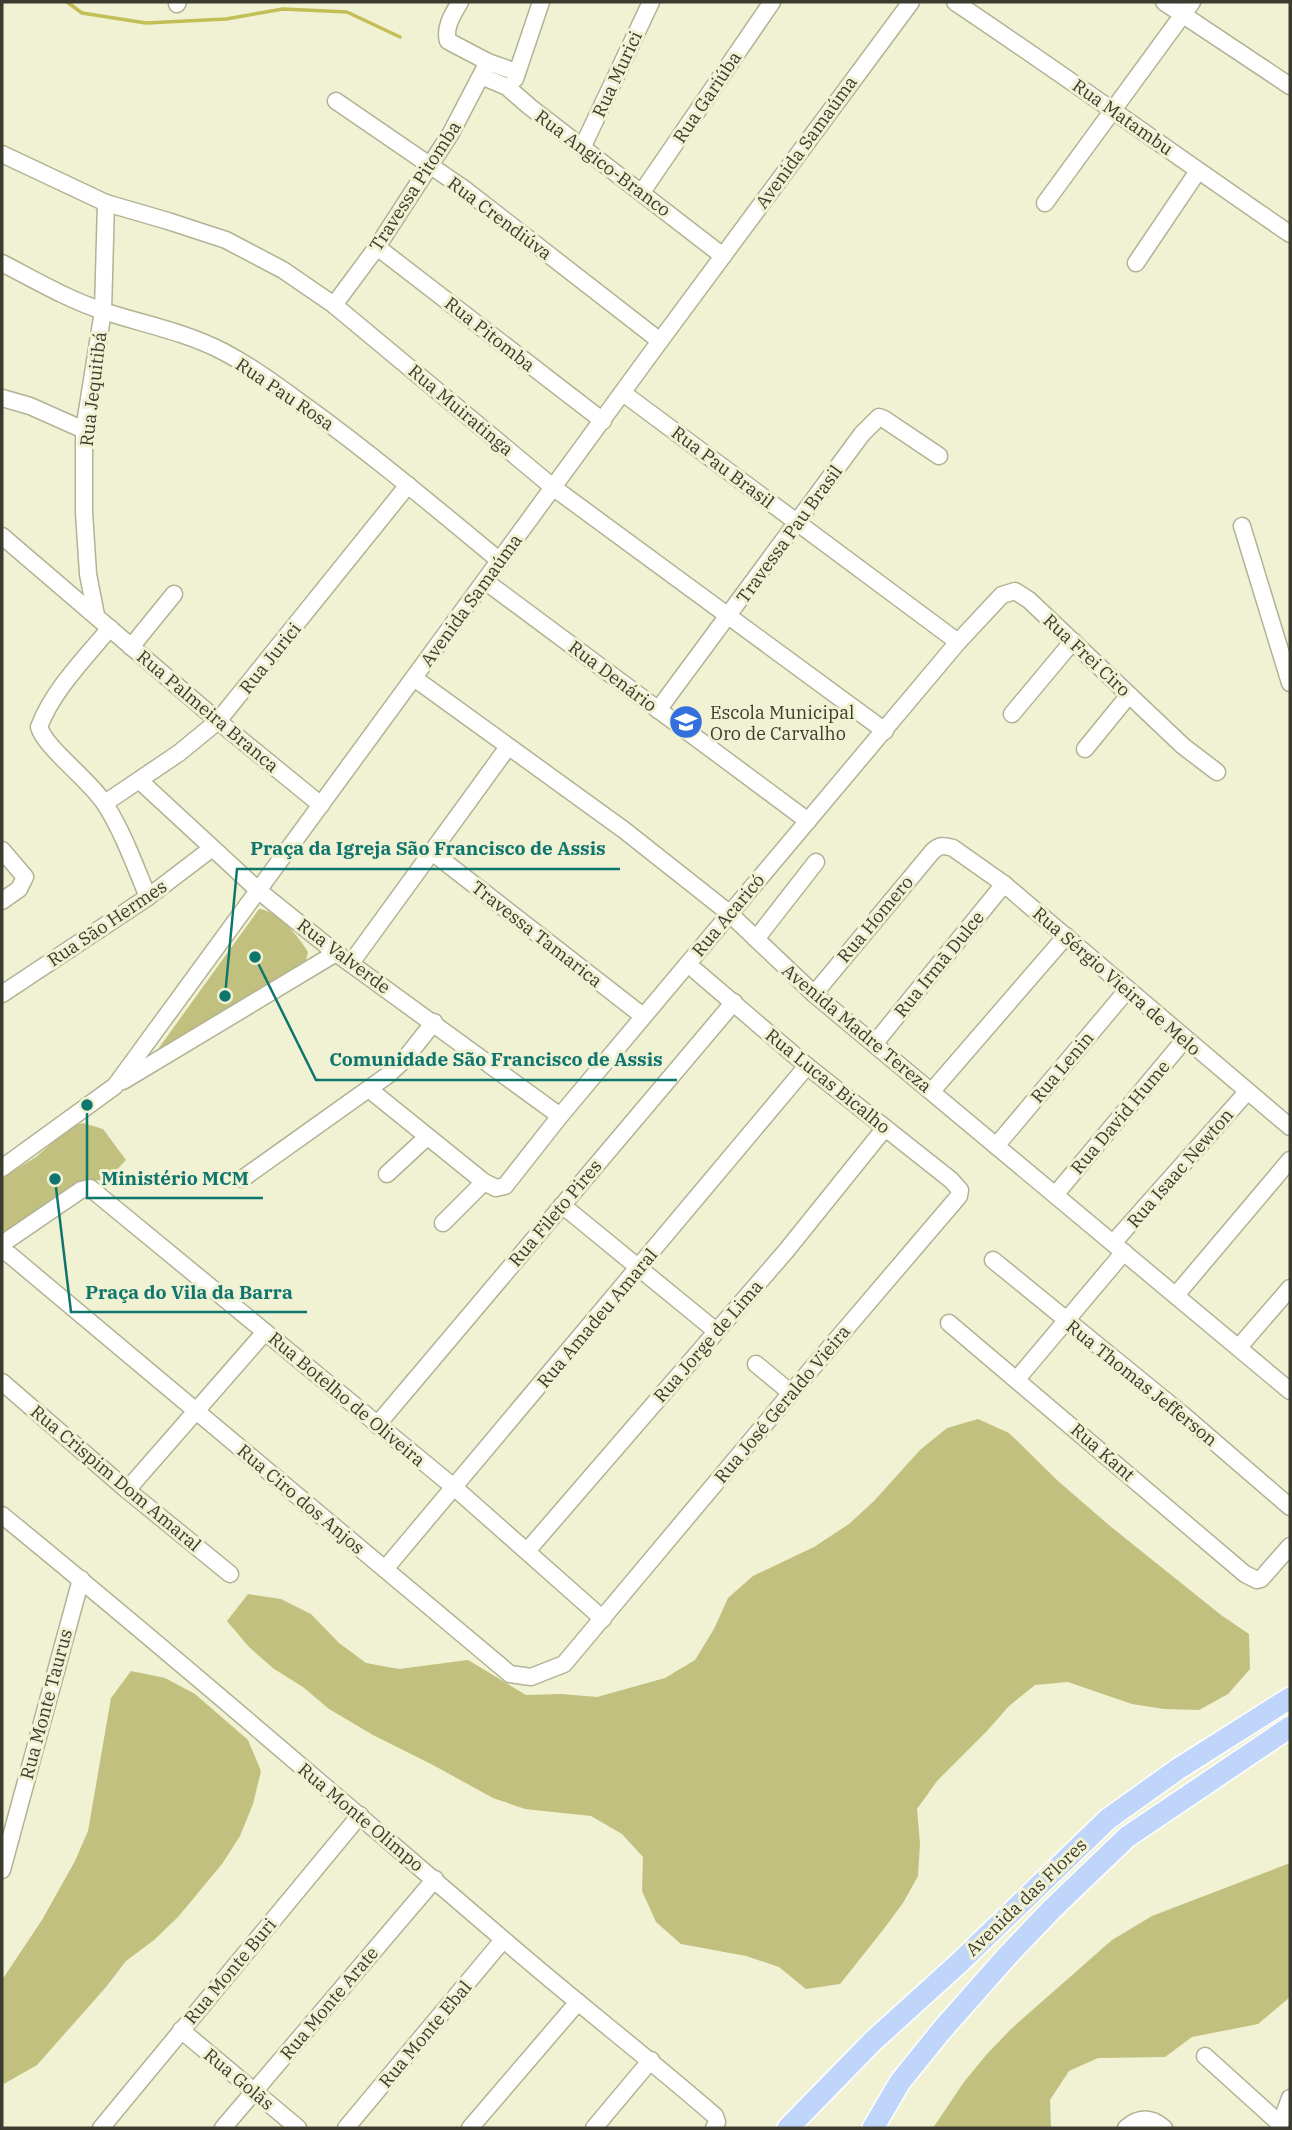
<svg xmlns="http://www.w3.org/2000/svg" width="1292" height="2130" font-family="'IBM Plex Serif',serif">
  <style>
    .green { fill: #c1c07e }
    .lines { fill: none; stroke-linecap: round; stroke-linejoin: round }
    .stream { stroke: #c1bf56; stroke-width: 3.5 }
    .minor-casing { stroke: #b2b295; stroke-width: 19 }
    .major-casing { stroke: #fff; stroke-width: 24 }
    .minor { stroke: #fff; stroke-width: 16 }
    .major { stroke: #c0d5fa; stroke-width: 21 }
    .labels { text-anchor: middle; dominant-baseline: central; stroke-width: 6; stroke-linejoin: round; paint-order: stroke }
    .street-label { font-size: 18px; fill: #3b3b2f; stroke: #f1f1d3 }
    .poi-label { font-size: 18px; fill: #3b3b2f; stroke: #f1f1d3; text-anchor: start }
    .leader { fill: none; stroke: #0f766e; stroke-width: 2.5 }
    .callout-dot { fill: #0f766e; stroke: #f1f1d3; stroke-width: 2.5 }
    .callout-label { font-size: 19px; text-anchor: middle; font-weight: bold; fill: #0f766e; stroke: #f1f1d3; stroke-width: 6; stroke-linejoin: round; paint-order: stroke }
  </style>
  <rect width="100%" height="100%" fill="#f1f1d3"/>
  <g class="green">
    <path d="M 259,909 C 277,910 299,937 308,952 L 306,960 C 276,981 187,1051 156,1052 Z"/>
    <polygon points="83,1123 103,1129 126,1160 107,1180 85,1181 5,1233 2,1228 2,1178 36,1157 72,1126"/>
    <polygon points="978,1419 1009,1433 1058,1481 1110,1526 1221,1615 1249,1634 1250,1669 1228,1694 1199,1710 1164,1709 1132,1704 1068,1682 1035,1685 1009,1706 986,1732 937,1781 917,1809 920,1843 918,1876 903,1903 883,1930 840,1984 806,1989 779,1967 746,1956 681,1944 656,1922 642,1891 643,1857 622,1834 591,1816 525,1809 493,1798 433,1765 373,1735 329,1709 303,1687 274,1669 249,1647 227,1621 248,1594 281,1599 311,1614 339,1643 366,1663 399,1669 468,1660 526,1695 561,1694 597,1697 665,1678 695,1660 714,1629 728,1598 753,1576 814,1547 849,1524 874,1501 920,1450 947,1428"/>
    <polygon points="131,1671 165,1678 195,1694 248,1740 261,1771 253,1804 240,1836 222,1864 178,1917 154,1940 126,1961 106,1987 37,2065 2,2085 2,1980 42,1920 75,1861 88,1831 111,1698"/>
    <polygon points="1290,1863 1290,1997 1258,2024 1192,2037 1165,2057 1098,2058 1069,2071 1050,2100 1051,2128 933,2128 964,2082 987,2054 1011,2029 1112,1940 1152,1916"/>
  </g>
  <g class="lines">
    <polyline class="stream" points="67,2 82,13 146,23 226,19 283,9 347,12 400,37"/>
    <g class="minor-casing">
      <g id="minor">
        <path d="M 460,2 C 453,14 444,27 448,41 L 488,62 L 516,72"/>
        <path d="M 955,2 C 1068,78 1178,157 1290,234"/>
        <polyline points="1164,2 1290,86"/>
        <polyline points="177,4 178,2"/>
        <polyline points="481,76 507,87 530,107 723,256"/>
        <polyline points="515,79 541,2"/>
        <polyline points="336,101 463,188 660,341"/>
        <polyline points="583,146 651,2"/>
        <polyline points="2,154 106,203 168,221 226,240 283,270 334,305 554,488 885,731"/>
        <polyline points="642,192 772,2"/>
        <polyline points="1045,203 1192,2"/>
        <polyline points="377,247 603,421"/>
        <path d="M 2,263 C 35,280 67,299 103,311 C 143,324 186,332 224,352 C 254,368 281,388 308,408 C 374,456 437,509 500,561"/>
        <polyline points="1136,263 1198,171"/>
        <polyline points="334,305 377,247 451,133 488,62"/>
        <polyline points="623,393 958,642"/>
        <polyline points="2,398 30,406 84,430"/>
        <polyline points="1242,526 1290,683"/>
        <polyline points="2,536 218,721 321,805"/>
        <polyline points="485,581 808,821"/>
        <polyline points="96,615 88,574 84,512 84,430 103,311 106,203"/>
        <path d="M 110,628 C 85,658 53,690 39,727 C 46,749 89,779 105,804 C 123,832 135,866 148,897"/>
        <polyline points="131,647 174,594"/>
        <polyline points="414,678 624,830 729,913 814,994 1290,1391"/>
        <polyline points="658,710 862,434 879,417 884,419 939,456"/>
        <polyline points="1012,714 1073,641"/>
        <polyline points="1085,749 1129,695"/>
        <polyline points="140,781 259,891 336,953 560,1116"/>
        <polyline points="105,803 179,753 218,721 408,485"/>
        <polyline points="2,850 25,877 19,889 2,901"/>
        <polyline points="432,852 643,1016"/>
        <polyline points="756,939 816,862"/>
        <polyline points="351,963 508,747"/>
        <polyline points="2,994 148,897 211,849"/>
        <path d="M 814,994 L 932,852 C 939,845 943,845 953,848 L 1004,884 L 1290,1127"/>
        <polyline points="875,1043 1004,884"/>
        <polyline points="123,1081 336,953"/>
        <polyline points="370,1090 484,1182 496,1188 505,1186 560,1116 958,642 1002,595 1015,591 1029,600 1183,746 1217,772"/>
        <polyline points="932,1091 1066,936"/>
        <polyline points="996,1146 1128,989"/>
        <polyline points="2,1168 115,1086 660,341 911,2"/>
        <polyline points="387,1174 427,1137"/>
        <polyline points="242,1179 388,1075 404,1060 434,1022"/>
        <polyline points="1055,1195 1185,1039"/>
        <polyline points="562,1205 716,1331"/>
        <polyline points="443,1223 484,1182"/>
        <polyline points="1113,1243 1247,1092"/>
        <polyline points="2,1244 81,1190 90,1188 455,1488 603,1619"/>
        <polyline points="2,1251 10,1255 510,1674 531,1677 564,1664 791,1393 959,1196 960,1190 951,1180 807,1066 696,971"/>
        <polyline points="993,1260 1182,1414 1290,1507"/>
        <polyline points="1176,1295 1290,1160"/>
        <polyline points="949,1323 1245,1574 1257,1580 1261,1579 1290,1546"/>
        <polyline points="1239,1347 1290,1288"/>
        <polyline points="756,1364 791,1393"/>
        <polyline points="1017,1379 1124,1252"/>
        <polyline points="2,1382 127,1490 230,1574"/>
        <polyline points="377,1425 734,1002"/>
        <polyline points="127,1490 265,1332"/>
        <path d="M 2,1515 C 172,1654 337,1797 504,1940 C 573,2000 646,2056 715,2116 L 717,2122 L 714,2128"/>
        <polyline points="527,1551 786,1251 885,1128"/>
        <polyline points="385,1569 807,1066"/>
        <polyline points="2,1870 81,1579"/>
        <polyline points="181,2030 298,2128"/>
        <polyline points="1205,2056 1279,2123"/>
        <polyline points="101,2128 360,1815"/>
        <polyline points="223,2128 435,1879"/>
        <polyline points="346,2128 503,1940"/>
        <polyline points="470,2128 578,2002"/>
        <polyline points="594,2128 651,2060"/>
        <path d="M 1126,2128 C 1140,2116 1151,2117 1164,2128"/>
        <polyline points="1279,2128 1290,2098"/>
      </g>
    </g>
    <g class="major-casing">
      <g id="major">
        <polyline points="788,2128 873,2041 959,1963 1108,1819 1178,1769 1290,1698"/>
        <polyline points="873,2128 900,2082 941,2031 1009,1954 1052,1909 1127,1837 1290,1727"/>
      </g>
    </g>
    <use href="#minor" class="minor"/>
    <use href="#major" class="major"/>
  </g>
  <defs>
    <g id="school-disc" transform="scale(1.75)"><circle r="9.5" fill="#346fde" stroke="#f1f1d3"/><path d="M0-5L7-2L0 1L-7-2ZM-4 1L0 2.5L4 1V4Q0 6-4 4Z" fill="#fff"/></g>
  </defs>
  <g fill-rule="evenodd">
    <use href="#school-disc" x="686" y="722"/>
  </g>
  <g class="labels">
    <g class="street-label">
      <text transform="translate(617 74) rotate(-65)">Rua Murici</text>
      <text transform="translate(707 97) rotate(-56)">Rua Gariúba</text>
      <text transform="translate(1123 117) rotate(35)">Rua Matambu</text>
      <text transform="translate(806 142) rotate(-54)">Avenida Samaúma</text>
      <text transform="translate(603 163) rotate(37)">Rua Angico-Branco</text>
      <text transform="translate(415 186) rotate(-57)">Travessa Pitomba</text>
      <text transform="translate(500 218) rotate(37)">Rua Crendiúva</text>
      <text transform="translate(490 334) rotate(38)">Rua Pitomba</text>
      <text transform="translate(93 389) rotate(-83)">Rua Jequitibá</text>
      <text transform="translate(285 394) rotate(34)">Rua Pau Rosa</text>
      <text transform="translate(461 410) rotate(40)">Rua Muiratinga</text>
      <text transform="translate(723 467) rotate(37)">Rua Pau Brasil</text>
      <text transform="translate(789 534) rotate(-54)">Travessa Pau Brasil</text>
      <text transform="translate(471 600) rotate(-54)">Avenida Samaúma</text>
      <text transform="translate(1087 655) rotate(43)">Rua Frei Ciro</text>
      <text transform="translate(270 658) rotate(-51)">Rua Jurici</text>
      <text transform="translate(613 676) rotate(37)">Rua Denário</text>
      <text transform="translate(208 711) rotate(40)">Rua Palmeira Branca</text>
      <text transform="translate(728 915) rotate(-50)">Rua Acaricó</text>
      <text transform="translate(875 919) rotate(-50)">Rua Homero</text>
      <text transform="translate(107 923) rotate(-34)">Rua São Hermes</text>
      <text transform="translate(537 934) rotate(38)">Travessa Tamarica</text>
      <text transform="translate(344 956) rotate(37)">Rua Valverde</text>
      <text transform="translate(939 964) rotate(-51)">Rua Irmã Dulce</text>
      <text transform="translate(1117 981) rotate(41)">Rua Sérgio Vieira de Melo</text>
      <text transform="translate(857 1028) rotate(40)">Avenida Madre Tereza</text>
      <text transform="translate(1062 1067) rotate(-50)">Rua Lenin</text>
      <text transform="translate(828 1081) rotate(39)">Rua Lucas Bicalho</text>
      <text transform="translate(1120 1117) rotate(-50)">Rua David Hume</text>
      <text transform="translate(1180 1168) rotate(-49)">Rua Isaac Newton</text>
      <text transform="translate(555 1213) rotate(-50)">Rua Fileto Pires</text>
      <text transform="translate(597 1318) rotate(-50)">Rua Amadeu Amaral</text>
      <text transform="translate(708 1341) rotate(-49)">Rua Jorge de Lima</text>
      <text transform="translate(1142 1383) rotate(39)">Rua Thomas Jefferson</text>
      <text transform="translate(347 1399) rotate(40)">Rua Botelho de Oliveira</text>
      <text transform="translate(782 1404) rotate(-50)">Rua José Geraldo Vieira</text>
      <text transform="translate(1103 1452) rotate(41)">Rua Kant</text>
      <text transform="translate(116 1478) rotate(40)">Rua Crispim Dom Amaral</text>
      <text transform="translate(301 1499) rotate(40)">Rua Ciro dos Anjos</text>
      <text transform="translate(46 1704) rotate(-75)">Rua Monte Taurus</text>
      <text transform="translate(361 1817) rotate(40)">Rua Monte Olimpo</text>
      <text transform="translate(1026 1897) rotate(-44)">Avenida das Flores</text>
      <text transform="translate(230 1971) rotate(-50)">Rua Monte Buri</text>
      <text transform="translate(329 2003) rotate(-50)">Rua Monte Arate</text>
      <text transform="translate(425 2034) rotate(-50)">Rua Monte Ebal</text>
      <text transform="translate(239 2079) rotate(40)">Rua Golãs</text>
    </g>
    <g class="poi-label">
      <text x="710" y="712">Escola Municipal<tspan x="710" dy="21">Oro de Carvalho</tspan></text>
    </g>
  </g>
  <path class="leader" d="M225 996L237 869H620M255 957L316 1080H677M87 1105L87 1198H263M55 1179L71 1312H307"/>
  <g class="callout-dot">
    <circle cx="225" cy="996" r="7"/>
    <circle cx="255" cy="957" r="7"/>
    <circle cx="87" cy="1105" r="7"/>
    <circle cx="55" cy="1179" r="7"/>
  </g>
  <g class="callout-label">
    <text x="428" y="855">Praça da Igreja São Francisco de Assis</text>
    <text x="496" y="1066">Comunidade São Francisco de Assis</text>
    <text x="175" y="1185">Ministério MCM</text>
    <text x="189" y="1299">Praça do Vila da Barra</text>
  </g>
  <rect width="1292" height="2130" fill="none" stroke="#3b3b2f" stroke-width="7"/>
</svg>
